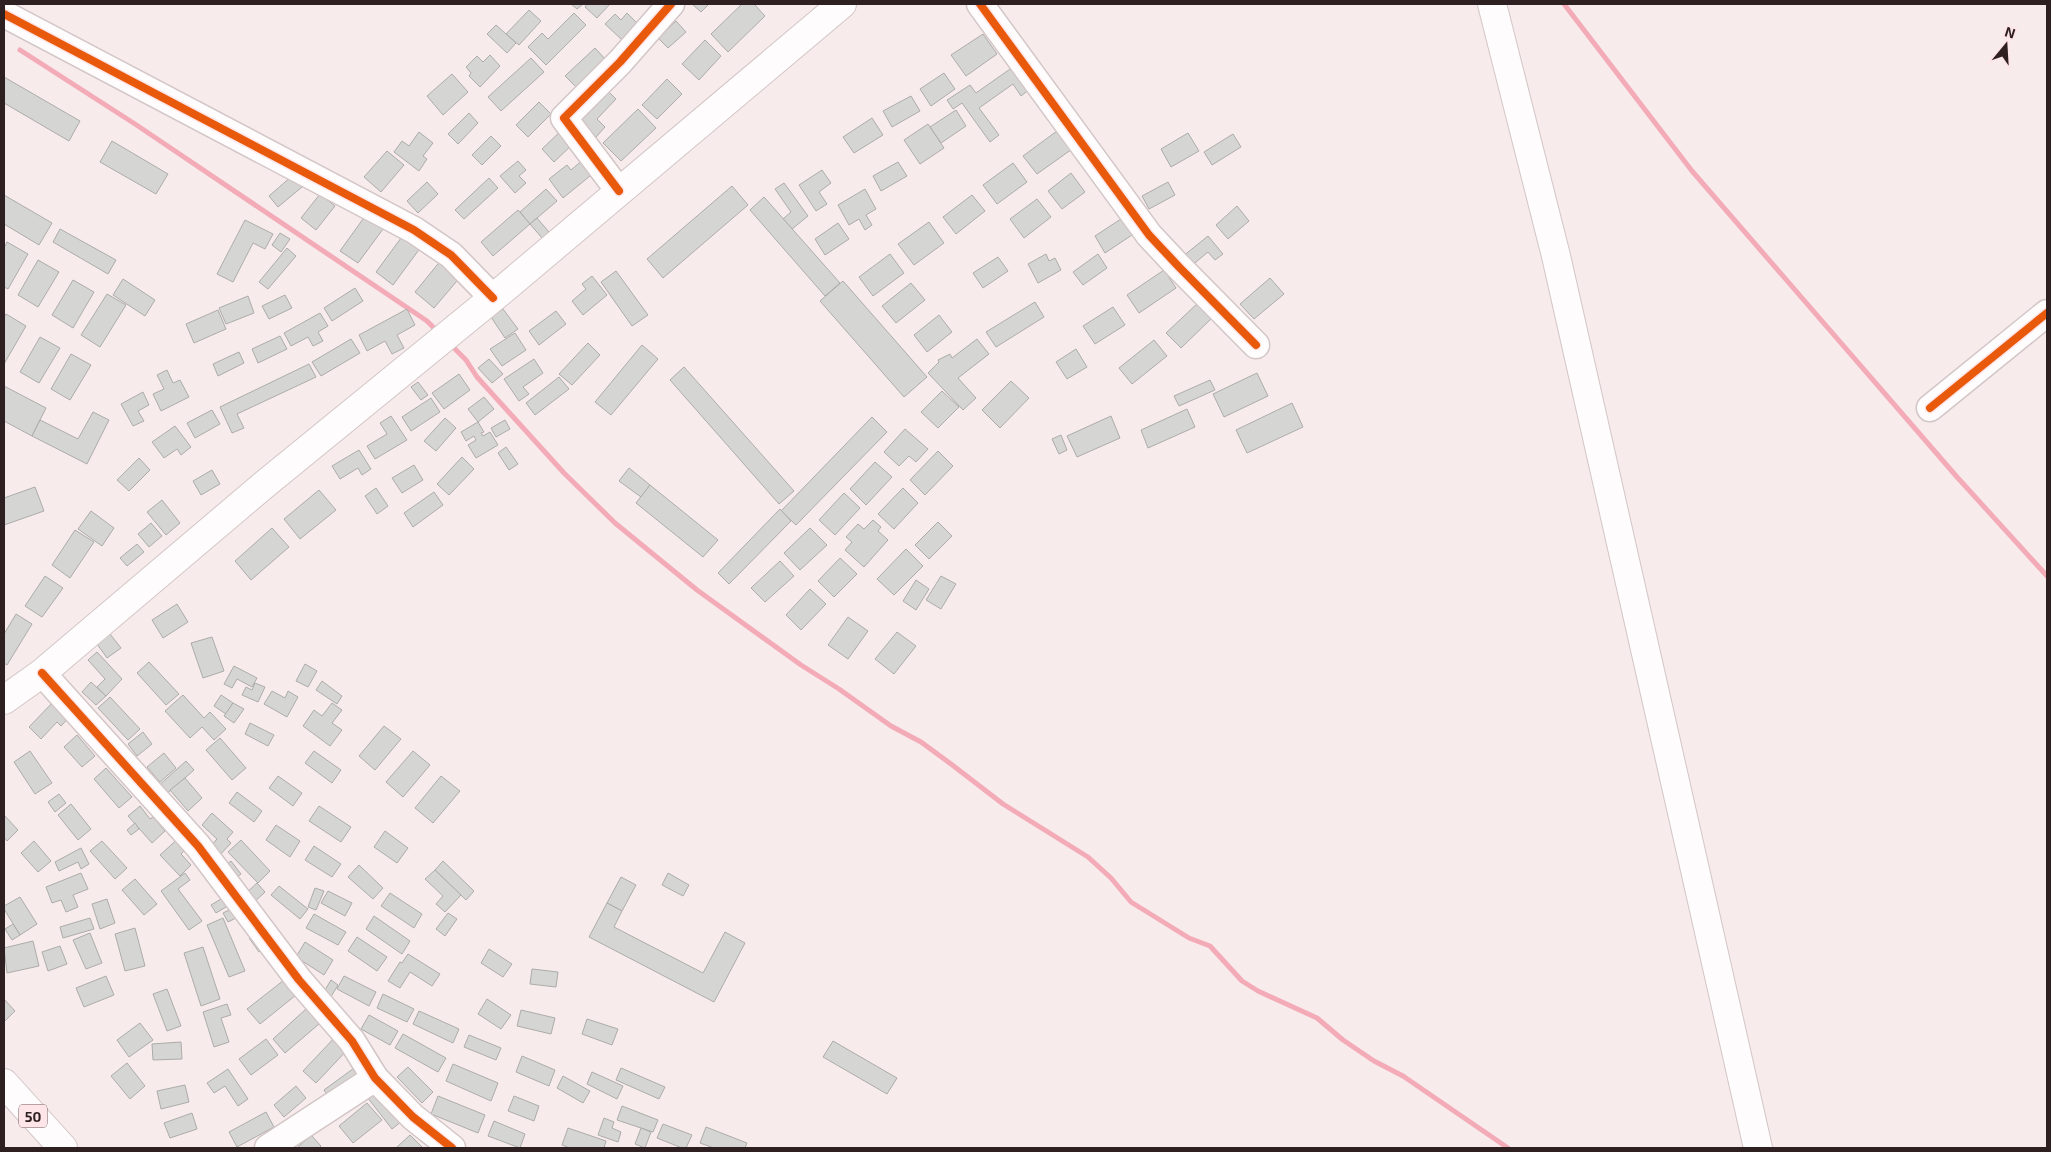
<svg xmlns="http://www.w3.org/2000/svg" width="2051" height="1152" font-family="'Exo 2',sans-serif">
  <style>
    .lines { fill: none; stroke-linecap: round; stroke-linejoin: round }
    .stream { stroke: #f3abb8; stroke-width: 5 }
    .building { fill: #d5d6d3; stroke: #acaca9 }
    .minor-casing { stroke: #d3c6c7; stroke-width: 29 }
    .major-casing { stroke: #d3c6c7; stroke-width: 30 }
    .minor { stroke: #fefcfc; stroke-width: 26 }
    .major { stroke: #fefcfc; stroke-width: 28 }
    .cycleway-casing { stroke: #fee5e8; stroke-width: 11 }
    .cycleway { stroke: #e8590c; stroke-width: 8 }
    .labels { text-anchor: middle; dominant-baseline: central; stroke-width: 4; stroke-linejoin: round; paint-order: stroke }
    .shield { fill: #fee5e8; stroke: #6c5a5d; stroke-width: 1 }
    .shield-label { font-size: 14px; font-weight: bold; fill: #2e1f21 }
  </style>
  <rect width="100%" height="100%" fill="#f8ebec"/>
  <g class="lines">
    <g class="stream">
      <polyline points="1564,4 1692,171 1957,477 2047,576"/>
      <polyline points="20,50 135,124 427,321 438,332"/>
      <polyline points="449,343 466,360 477,377 564,473 615,523 697,590 801,665 839,689 891,726 921,742 951,764 1003,804 1088,857 1111,878 1131,902 1189,938 1210,946 1242,981 1258,991 1317,1018 1343,1040 1374,1061 1403,1076 1508,1148"/>
    </g>
  </g>
  <g class="building">
    <polygon points="571,4 583,4 577,9"/>
    <polygon points="587,4 610,4 597,18 585,7"/>
    <polygon points="692,4 709,4 701,12"/>
    <polygon points="742,4 754,4 765,16 728,52 711,34"/>
    <polygon points="529,10 541,21 519,45 506,34"/>
    <polygon points="574,13 586,25 546,65 528,47 542,33 548,39"/>
    <polygon points="627,13 638,24 622,40 605,24 615,14 621,20"/>
    <polygon points="676,21 686,32 668,48 658,38"/>
    <polygon points="496,25 516,43 507,53 487,34"/>
    <polygon points="983,34 997,54 966,76 951,55"/>
    <polygon points="705,40 721,56 699,80 682,64"/>
    <polygon points="595,48 606,60 583,94 565,76"/>
    <polygon points="490,55 500,66 480,87 469,76 471,73 466,67 477,56 483,62"/>
    <polygon points="531,58 544,72 501,111 488,97"/>
    <polygon points="1020,62 1030,89 1021,96 1013,84 979,108 999,135 990,142 962,103 953,109 947,100 970,85 976,93"/>
    <polygon points="944,73 955,89 931,106 920,89"/>
    <polygon points="452,74 468,92 443,115 427,96"/>
    <polygon points="4,77 80,121 69,141 4,103"/>
    <polygon points="667,79 682,94 657,119 642,105"/>
    <polygon points="606,89 616,99 597,119 605,127 596,137 576,118"/>
    <polygon points="911,96 920,111 892,127 883,111"/>
    <polygon points="539,102 551,114 528,137 516,125"/>
    <polygon points="638,109 656,128 621,161 603,143"/>
    <polygon points="956,110 966,126 941,143 930,127"/>
    <polygon points="469,113 478,123 458,144 448,134"/>
    <polygon points="872,118 883,135 854,153 843,137"/>
    <polygon points="928,124 944,148 920,164 904,140"/>
    <polygon points="564,128 576,141 554,162 542,149"/>
    <polygon points="1061,128 1075,147 1037,174 1023,156"/>
    <polygon points="419,132 433,143 423,156 427,159 419,171 394,152 402,141 409,146"/>
    <polygon points="1188,133 1199,151 1171,167 1161,149"/>
    <polygon points="1233,134 1241,147 1212,165 1204,152"/>
    <polygon points="491,136 501,146 482,165 472,155"/>
    <polygon points="112,141 168,174 156,194 100,162"/>
    <polygon points="387,151 404,165 381,192 364,177"/>
    <polygon points="585,158 596,171 563,198 549,179 567,165 571,170"/>
    <polygon points="518,161 526,170 519,176 526,183 515,193 500,176"/>
    <polygon points="898,162 907,176 881,191 873,176"/>
    <polygon points="1013,163 1027,182 997,204 983,185"/>
    <polygon points="822,170 831,183 819,192 827,204 816,211 799,185"/>
    <polygon points="1071,173 1085,192 1062,209 1048,191"/>
    <polygon points="292,176 302,187 278,207 269,196"/>
    <polygon points="489,178 498,188 464,219 455,210"/>
    <polygon points="427,182 438,194 418,213 407,201"/>
    <polygon points="1168,182 1175,195 1149,209 1142,196"/>
    <polygon points="784,183 808,216 792,229 783,219 791,212 775,189"/>
    <polygon points="732,186 748,205 663,278 647,259"/>
    <polygon points="546,189 557,201 530,224 520,212"/>
    <polygon points="865,189 876,209 866,215 872,225 865,230 859,219 849,225 838,205"/>
    <polygon points="320,194 335,206 316,230 301,218"/>
    <polygon points="4,195 52,223 39,245 4,224"/>
    <polygon points="972,195 985,211 956,234 943,217"/>
    <polygon points="764,197 840,283 825,296 750,210"/>
    <polygon points="1037,199 1051,217 1024,238 1010,219"/>
    <polygon points="1237,206 1249,221 1228,239 1216,225"/>
    <polygon points="518,210 530,224 493,256 481,242"/>
    <polygon points="368,212 386,225 358,263 340,251"/>
    <polygon points="1127,215 1138,231 1105,253 1095,236"/>
    <polygon points="537,218 549,232 542,238 530,224"/>
    <polygon points="245,220 273,234 265,249 253,243 233,282 217,274"/>
    <polygon points="929,222 944,243 914,265 898,244"/>
    <polygon points="838,223 849,239 825,255 815,239"/>
    <polygon points="60,229 116,260 108,274 53,242"/>
    <polygon points="280,233 290,239 281,252 272,245"/>
    <polygon points="404,234 421,247 393,285 376,272"/>
    <polygon points="1208,236 1223,254 1215,260 1208,252 1190,267 1182,257"/>
    <polygon points="7,242 28,254 8,289 4,287 4,248"/>
    <polygon points="287,248 296,256 268,289 259,282"/>
    <polygon points="890,254 904,273 873,296 859,277"/>
    <polygon points="1046,254 1049,261 1055,258 1061,270 1038,283 1028,264"/>
    <polygon points="1098,254 1107,268 1083,285 1073,272"/>
    <polygon points="998,257 1008,271 983,288 973,273"/>
    <polygon points="442,259 462,275 434,308 415,292"/>
    <polygon points="38,260 59,272 38,307 18,295"/>
    <polygon points="1164,270 1176,288 1139,313 1127,295"/>
    <polygon points="616,271 648,315 632,326 601,282"/>
    <polygon points="592,276 607,295 583,315 572,301 586,289 582,284"/>
    <polygon points="1270,278 1284,294 1254,319 1240,304"/>
    <polygon points="123,279 155,300 145,316 113,295"/>
    <polygon points="73,280 94,292 73,328 52,315"/>
    <polygon points="843,281 927,377 904,397 820,301"/>
    <polygon points="911,283 925,300 896,323 882,306"/>
    <polygon points="355,288 363,301 332,321 324,308"/>
    <polygon points="107,294 126,305 100,347 81,335"/>
    <polygon points="285,295 292,308 269,319 262,306"/>
    <polygon points="248,296 254,313 226,324 219,308"/>
    <polygon points="1035,302 1044,317 996,347 986,332"/>
    <polygon points="1199,302 1213,317 1181,348 1166,333"/>
    <polygon points="1113,307 1125,325 1095,344 1083,326"/>
    <polygon points="407,309 415,325 397,335 404,348 392,354 385,341 367,351 359,335"/>
    <polygon points="503,309 518,329 505,338 491,317"/>
    <polygon points="218,310 226,329 194,343 186,324"/>
    <polygon points="556,311 566,324 539,345 529,331"/>
    <polygon points="320,313 328,326 318,332 323,341 313,346 308,337 291,346 284,333"/>
    <polygon points="6,314 26,326 4,364 4,317"/>
    <polygon points="939,315 952,332 927,352 914,335"/>
    <polygon points="515,333 526,350 502,366 490,349"/>
    <polygon points="280,336 287,349 258,363 252,349"/>
    <polygon points="40,337 60,348 39,383 20,372"/>
    <polygon points="351,339 360,353 321,376 312,362"/>
    <polygon points="977,339 989,354 958,378 976,398 963,410 928,373 939,362 938,360 950,354 952,358"/>
    <polygon points="1154,340 1167,356 1132,384 1119,368"/>
    <polygon points="588,343 600,355 572,385 559,374"/>
    <polygon points="642,345 658,359 611,415 595,402"/>
    <polygon points="1076,349 1087,367 1067,379 1056,362"/>
    <polygon points="239,352 244,363 218,376 213,364"/>
    <polygon points="71,354 91,365 70,400 51,389"/>
    <polygon points="489,359 503,374 492,383 478,368"/>
    <polygon points="534,359 543,373 523,387 529,394 519,401 504,379"/>
    <polygon points="309,364 316,377 237,414 244,428 232,433 220,407"/>
    <polygon points="684,367 794,491 779,504 670,380"/>
    <polygon points="167,370 173,383 180,380 189,397 161,411 153,394 164,389 157,375"/>
    <polygon points="1257,373 1268,396 1224,417 1213,394"/>
    <polygon points="459,374 470,390 444,409 432,393"/>
    <polygon points="559,377 569,389 535,415 526,403"/>
    <polygon points="1210,380 1215,390 1179,406 1174,396"/>
    <polygon points="1011,381 1029,398 1000,428 982,410"/>
    <polygon points="418,382 428,395 421,400 411,387"/>
    <polygon points="4,386 46,408 32,436 4,421"/>
    <polygon points="942,391 959,407 938,428 921,412"/>
    <polygon points="143,392 149,405 138,411 144,421 133,426 121,404"/>
    <polygon points="484,397 494,409 478,422 468,409"/>
    <polygon points="431,398 440,412 411,431 402,417"/>
    <polygon points="1292,403 1303,427 1247,453 1236,430"/>
    <polygon points="1187,409 1195,427 1148,448 1141,430"/>
    <polygon points="212,410 220,424 195,438 187,423"/>
    <polygon points="93,412 109,420 87,464 32,436 40,420 78,439"/>
    <polygon points="391,416 407,440 375,459 367,446 387,434 380,423"/>
    <polygon points="1111,416 1120,438 1077,457 1067,436"/>
    <polygon points="872,417 887,432 796,525 781,511"/>
    <polygon points="445,418 456,428 436,451 424,441"/>
    <polygon points="505,420 510,429 496,437 491,428"/>
    <polygon points="478,422 484,432 481,433 483,436 490,432 498,445 476,458 468,445 476,440 474,436 466,441 461,432"/>
    <polygon points="175,426 191,447 181,455 177,449 164,458 152,442"/>
    <polygon points="905,429 928,449 916,462 909,456 899,466 884,452"/>
    <polygon points="1061,435 1067,450 1059,454 1052,439"/>
    <polygon points="506,447 518,464 509,470 498,453"/>
    <polygon points="359,450 371,469 362,475 358,468 340,479 332,466"/>
    <polygon points="938,451 953,466 925,495 910,480"/>
    <polygon points="462,457 474,469 449,495 437,484"/>
    <polygon points="139,458 150,470 129,491 117,480"/>
    <polygon points="875,462 892,477 866,505 850,489"/>
    <polygon points="414,465 423,480 402,493 392,478"/>
    <polygon points="629,468 650,485 641,497 619,481"/>
    <polygon points="212,470 220,484 201,495 193,481"/>
    <polygon points="650,485 718,540 703,557 636,503"/>
    <polygon points="35,487 44,511 4,525 4,498"/>
    <polygon points="376,488 388,506 377,514 365,496"/>
    <polygon points="903,488 918,503 894,529 878,514"/>
    <polygon points="319,490 336,510 300,539 284,519"/>
    <polygon points="434,492 443,505 413,527 404,513"/>
    <polygon points="844,493 860,508 835,535 819,520"/>
    <polygon points="162,500 180,523 166,535 147,512"/>
    <polygon points="780,509 791,521 729,584 718,573"/>
    <polygon points="91,511 114,528 102,546 78,529"/>
    <polygon points="873,520 881,527 878,531 888,540 864,567 845,550 852,542 846,537 858,524 864,529"/>
    <polygon points="938,522 952,536 929,559 915,545"/>
    <polygon points="151,523 162,536 149,547 138,534"/>
    <polygon points="272,528 289,547 251,580 235,561"/>
    <polygon points="810,528 827,545 800,570 784,553"/>
    <polygon points="75,530 94,542 70,578 52,565"/>
    <polygon points="137,544 144,552 127,566 120,558"/>
    <polygon points="906,549 923,566 894,595 877,579"/>
    <polygon points="840,558 857,574 834,597 818,581"/>
    <polygon points="780,561 794,576 765,602 751,588"/>
    <polygon points="45,576 63,588 42,617 25,606"/>
    <polygon points="941,576 956,584 941,609 926,600"/>
    <polygon points="916,580 929,589 916,610 903,601"/>
    <polygon points="810,589 826,604 801,630 786,615"/>
    <polygon points="177,604 188,622 163,638 152,620"/>
    <polygon points="16,614 32,624 7,665 4,663 4,634"/>
    <polygon points="848,617 868,631 848,659 828,645"/>
    <polygon points="897,632 916,646 894,674 875,659"/>
    <polygon points="110,634 121,648 107,658 97,644"/>
    <polygon points="212,637 224,671 203,678 191,643"/>
    <polygon points="97,652 122,679 106,696 97,687 105,679 88,660"/>
    <polygon points="149,662 179,694 166,705 137,673"/>
    <polygon points="305,664 317,671 308,687 296,681"/>
    <polygon points="234,666 257,678 252,687 237,679 232,688 224,684"/>
    <polygon points="322,681 342,696 337,704 316,690"/>
    <polygon points="91,682 106,696 96,705 82,692"/>
    <polygon points="255,683 265,687 258,702 242,695 246,687 252,690"/>
    <polygon points="272,691 285,698 288,691 298,697 287,717 264,704"/>
    <polygon points="183,695 204,718 210,712 226,729 214,740 202,727 190,738 165,711"/>
    <polygon points="221,695 233,703 226,714 214,706"/>
    <polygon points="110,697 140,729 128,740 98,708"/>
    <polygon points="56,699 72,714 61,726 57,722 41,739 29,727"/>
    <polygon points="233,703 244,709 234,723 224,716"/>
    <polygon points="332,703 342,710 332,723 342,730 330,746 303,726 314,710 322,716"/>
    <polygon points="250,723 274,735 268,746 245,734"/>
    <polygon points="384,726 401,739 375,770 359,756"/>
    <polygon points="143,732 152,744 137,756 128,744"/>
    <polygon points="77,735 95,756 82,767 64,747"/>
    <polygon points="220,738 246,768 232,780 206,750"/>
    <polygon points="30,751 52,783 35,794 14,762"/>
    <polygon points="314,751 341,770 332,783 305,763"/>
    <polygon points="413,751 430,765 403,797 386,782"/>
    <polygon points="164,753 176,768 160,782 147,767"/>
    <polygon points="186,761 194,770 164,796 157,787"/>
    <polygon points="106,768 132,797 119,808 94,779"/>
    <polygon points="278,776 302,793 293,806 269,788"/>
    <polygon points="441,776 460,791 433,823 415,808"/>
    <polygon points="185,778 202,798 188,811 170,790"/>
    <polygon points="237,792 262,811 254,822 229,803"/>
    <polygon points="59,794 66,803 55,812 48,802"/>
    <polygon points="71,804 91,829 78,840 58,815"/>
    <polygon points="140,806 150,819 153,817 165,831 152,843 128,816"/>
    <polygon points="319,806 351,827 341,842 309,821"/>
    <polygon points="212,813 233,832 227,839 231,843 217,858 208,849 217,839 202,825"/>
    <polygon points="4,815 18,830 7,841 4,837"/>
    <polygon points="135,823 139,829 131,835 127,830"/>
    <polygon points="276,825 300,841 290,857 266,840"/>
    <polygon points="385,831 408,848 397,863 374,847"/>
    <polygon points="181,836 190,845 181,854 191,865 180,876 160,855"/>
    <polygon points="241,840 270,871 258,883 228,852"/>
    <polygon points="34,841 51,861 38,872 21,853"/>
    <polygon points="102,841 127,868 115,879 90,851"/>
    <polygon points="314,846 341,864 332,877 305,860"/>
    <polygon points="81,848 89,864 81,869 78,862 59,871 55,862"/>
    <polygon points="231,861 241,874 232,881 222,868"/>
    <polygon points="443,861 474,891 466,900 435,870"/>
    <polygon points="359,865 383,888 373,899 348,877"/>
    <polygon points="435,870 461,895 445,912 436,904 443,896 425,879"/>
    <polygon points="81,873 88,889 73,895 78,907 66,912 61,900 52,903 46,887"/>
    <polygon points="185,873 190,880 178,889 202,921 189,930 161,891"/>
    <polygon points="668,873 689,885 683,896 662,885"/>
    <polygon points="621,877 636,885 622,911 607,903"/>
    <polygon points="135,879 157,904 144,915 122,890"/>
    <polygon points="257,883 265,892 251,905 243,896"/>
    <polygon points="279,886 308,909 300,919 271,895"/>
    <polygon points="315,888 324,891 316,910 308,907"/>
    <polygon points="328,891 352,903 345,916 321,903"/>
    <polygon points="390,893 422,914 414,928 381,906"/>
    <polygon points="226,896 231,904 216,913 211,905"/>
    <polygon points="20,897 37,924 20,935 4,909 4,906"/>
    <polygon points="107,899 115,923 100,929 92,904"/>
    <polygon points="607,903 622,911 614,927 703,973 725,932 745,943 714,1002 589,937"/>
    <polygon points="239,905 244,914 228,922 223,913"/>
    <polygon points="448,913 457,919 445,936 436,929"/>
    <polygon points="314,914 346,932 338,945 306,928"/>
    <polygon points="374,916 410,941 402,954 366,929"/>
    <polygon points="90,918 94,929 63,938 60,927"/>
    <polygon points="223,918 245,971 229,977 207,925"/>
    <polygon points="13,924 20,935 12,940 5,929"/>
    <polygon points="135,928 145,966 125,971 115,934"/>
    <polygon points="90,933 102,963 86,969 73,940"/>
    <polygon points="257,933 267,946 259,952 249,938"/>
    <polygon points="357,937 387,957 377,971 348,951"/>
    <polygon points="33,941 39,966 7,973 4,948"/>
    <polygon points="305,942 333,960 324,975 296,957"/>
    <polygon points="60,946 67,964 48,971 42,952"/>
    <polygon points="203,947 220,999 201,1006 184,953"/>
    <polygon points="489,949 512,964 503,977 481,963"/>
    <polygon points="408,954 440,974 432,986 410,972 400,988 388,981 400,962 402,963"/>
    <polygon points="532,969 558,972 556,987 530,984"/>
    <polygon points="106,976 114,995 84,1007 76,988"/>
    <polygon points="344,976 376,992 369,1006 337,989"/>
    <polygon points="284,980 296,995 260,1024 247,1009"/>
    <polygon points="331,980 338,985 329,1000 322,995"/>
    <polygon points="167,989 181,1026 167,1031 153,994"/>
    <polygon points="383,994 414,1009 407,1022 377,1008"/>
    <polygon points="4,999 15,1011 4,1022"/>
    <polygon points="487,999 511,1015 501,1029 478,1014"/>
    <polygon points="227,1004 231,1015 221,1018 229,1042 214,1047 203,1012"/>
    <polygon points="306,1009 319,1024 285,1053 273,1039"/>
    <polygon points="521,1010 555,1018 551,1034 517,1026"/>
    <polygon points="419,1011 459,1029 453,1043 413,1024"/>
    <polygon points="369,1015 398,1031 390,1045 361,1029"/>
    <polygon points="587,1019 618,1029 612,1045 582,1034"/>
    <polygon points="140,1023 153,1040 129,1057 117,1040"/>
    <polygon points="338,1034 351,1046 316,1083 303,1071"/>
    <polygon points="403,1034 446,1058 438,1072 395,1048"/>
    <polygon points="469,1035 501,1048 496,1060 464,1047"/>
    <polygon points="266,1039 278,1055 251,1075 239,1059"/>
    <polygon points="833,1041 897,1078 887,1094 823,1057"/>
    <polygon points="181,1042 182,1059 153,1060 152,1044"/>
    <polygon points="522,1056 555,1070 549,1086 516,1072"/>
    <polygon points="127,1063 145,1086 130,1099 111,1076"/>
    <polygon points="361,1063 369,1074 332,1101 324,1090"/>
    <polygon points="453,1064 498,1083 491,1101 446,1081"/>
    <polygon points="408,1067 433,1092 422,1103 397,1077"/>
    <polygon points="621,1068 665,1087 659,1099 616,1080"/>
    <polygon points="228,1069 248,1099 238,1106 225,1086 214,1093 207,1083"/>
    <polygon points="592,1072 623,1086 617,1099 587,1084"/>
    <polygon points="563,1076 590,1091 583,1103 557,1088"/>
    <polygon points="185,1085 189,1102 161,1109 157,1091"/>
    <polygon points="374,1085 402,1121 392,1129 364,1093"/>
    <polygon points="296,1086 306,1098 284,1117 274,1105"/>
    <polygon points="438,1096 485,1115 478,1133 431,1114"/>
    <polygon points="514,1096 539,1106 534,1121 508,1111"/>
    <polygon points="367,1103 382,1120 353,1143 339,1126"/>
    <polygon points="622,1106 658,1120 653,1132 617,1120"/>
    <polygon points="266,1112 274,1127 237,1147 229,1132"/>
    <polygon points="192,1113 197,1129 170,1138 164,1123"/>
    <polygon points="604,1118 614,1122 612,1128 621,1132 618,1142 598,1135"/>
    <polygon points="494,1121 525,1134 520,1148 488,1136"/>
    <polygon points="663,1124 692,1135 686,1148 682,1148 657,1138"/>
    <polygon points="706,1127 747,1143 745,1148 714,1148 700,1143"/>
    <polygon points="568,1128 606,1141 604,1148 570,1148 562,1145"/>
    <polygon points="641,1128 651,1132 645,1148 635,1144"/>
    <polygon points="311,1135 321,1146 319,1148 297,1148"/>
    <polygon points="410,1135 423,1148 396,1148"/>
  </g>
  <g class="lines">
    <g class="minor-casing">
      <g id="minor">
        <polyline points="980,4 1149,235 1179,267 1256,345"/>
        <polyline points="4,14 414,230 451,255 493,298"/>
        <polyline points="619,191 564,118 620,62 671,4"/>
        <polyline points="1930,408 2047,313"/>
        <polyline points="42,673 198,846 299,980 352,1041 375,1078 413,1117 452,1148"/>
        <polyline points="268,1148 375,1078"/>
      </g>
    </g>
    <g class="major-casing">
      <g id="major">
        <polyline points="1492,4 1556,256 1758,1148"/>
        <polyline points="4,700 42,673 265,484 493,298 842,4"/>
        <polyline points="4,1083 63,1148"/>
      </g>
    </g>
    <use href="#minor" class="minor"/>
    <use href="#major" class="major"/>
    <g class="cycleway-casing">
      <g id="cycleway">
        <polyline points="980,4 1149,235 1179,267 1256,345"/>
        <polyline points="4,14 414,230 451,255 493,298"/>
        <polyline points="619,191 564,118 620,62 671,4"/>
        <polyline points="1930,408 2047,313"/>
        <polyline points="42,673 198,846 299,980 352,1041 375,1078 413,1117 452,1148"/>
      </g>
    </g>
    <use href="#cycleway" class="cycleway"/>
  </g>
  <g class="labels">
    <rect class="shield" x="19" y="1104.5" width="28" height="23" rx="4"/>
    <g class="shield-label">
      <text x="33" y="1116">50</text>
    </g>
  </g>
  <rect width="2051" height="1152" fill="none" stroke="#2e1f21" stroke-width="10"/>
  <g transform="translate(2006 45) rotate(18)" stroke="#fee5e8" stroke-width="4" paint-order="stroke">
  <path d="M0-4L9 19L0 12L-9 19Z" fill="#2e1f21"/>
  <text y="-8" font-size="14" font-weight="bold" text-anchor="middle" fill="#2e1f21">N</text>
  </g>
</svg>
